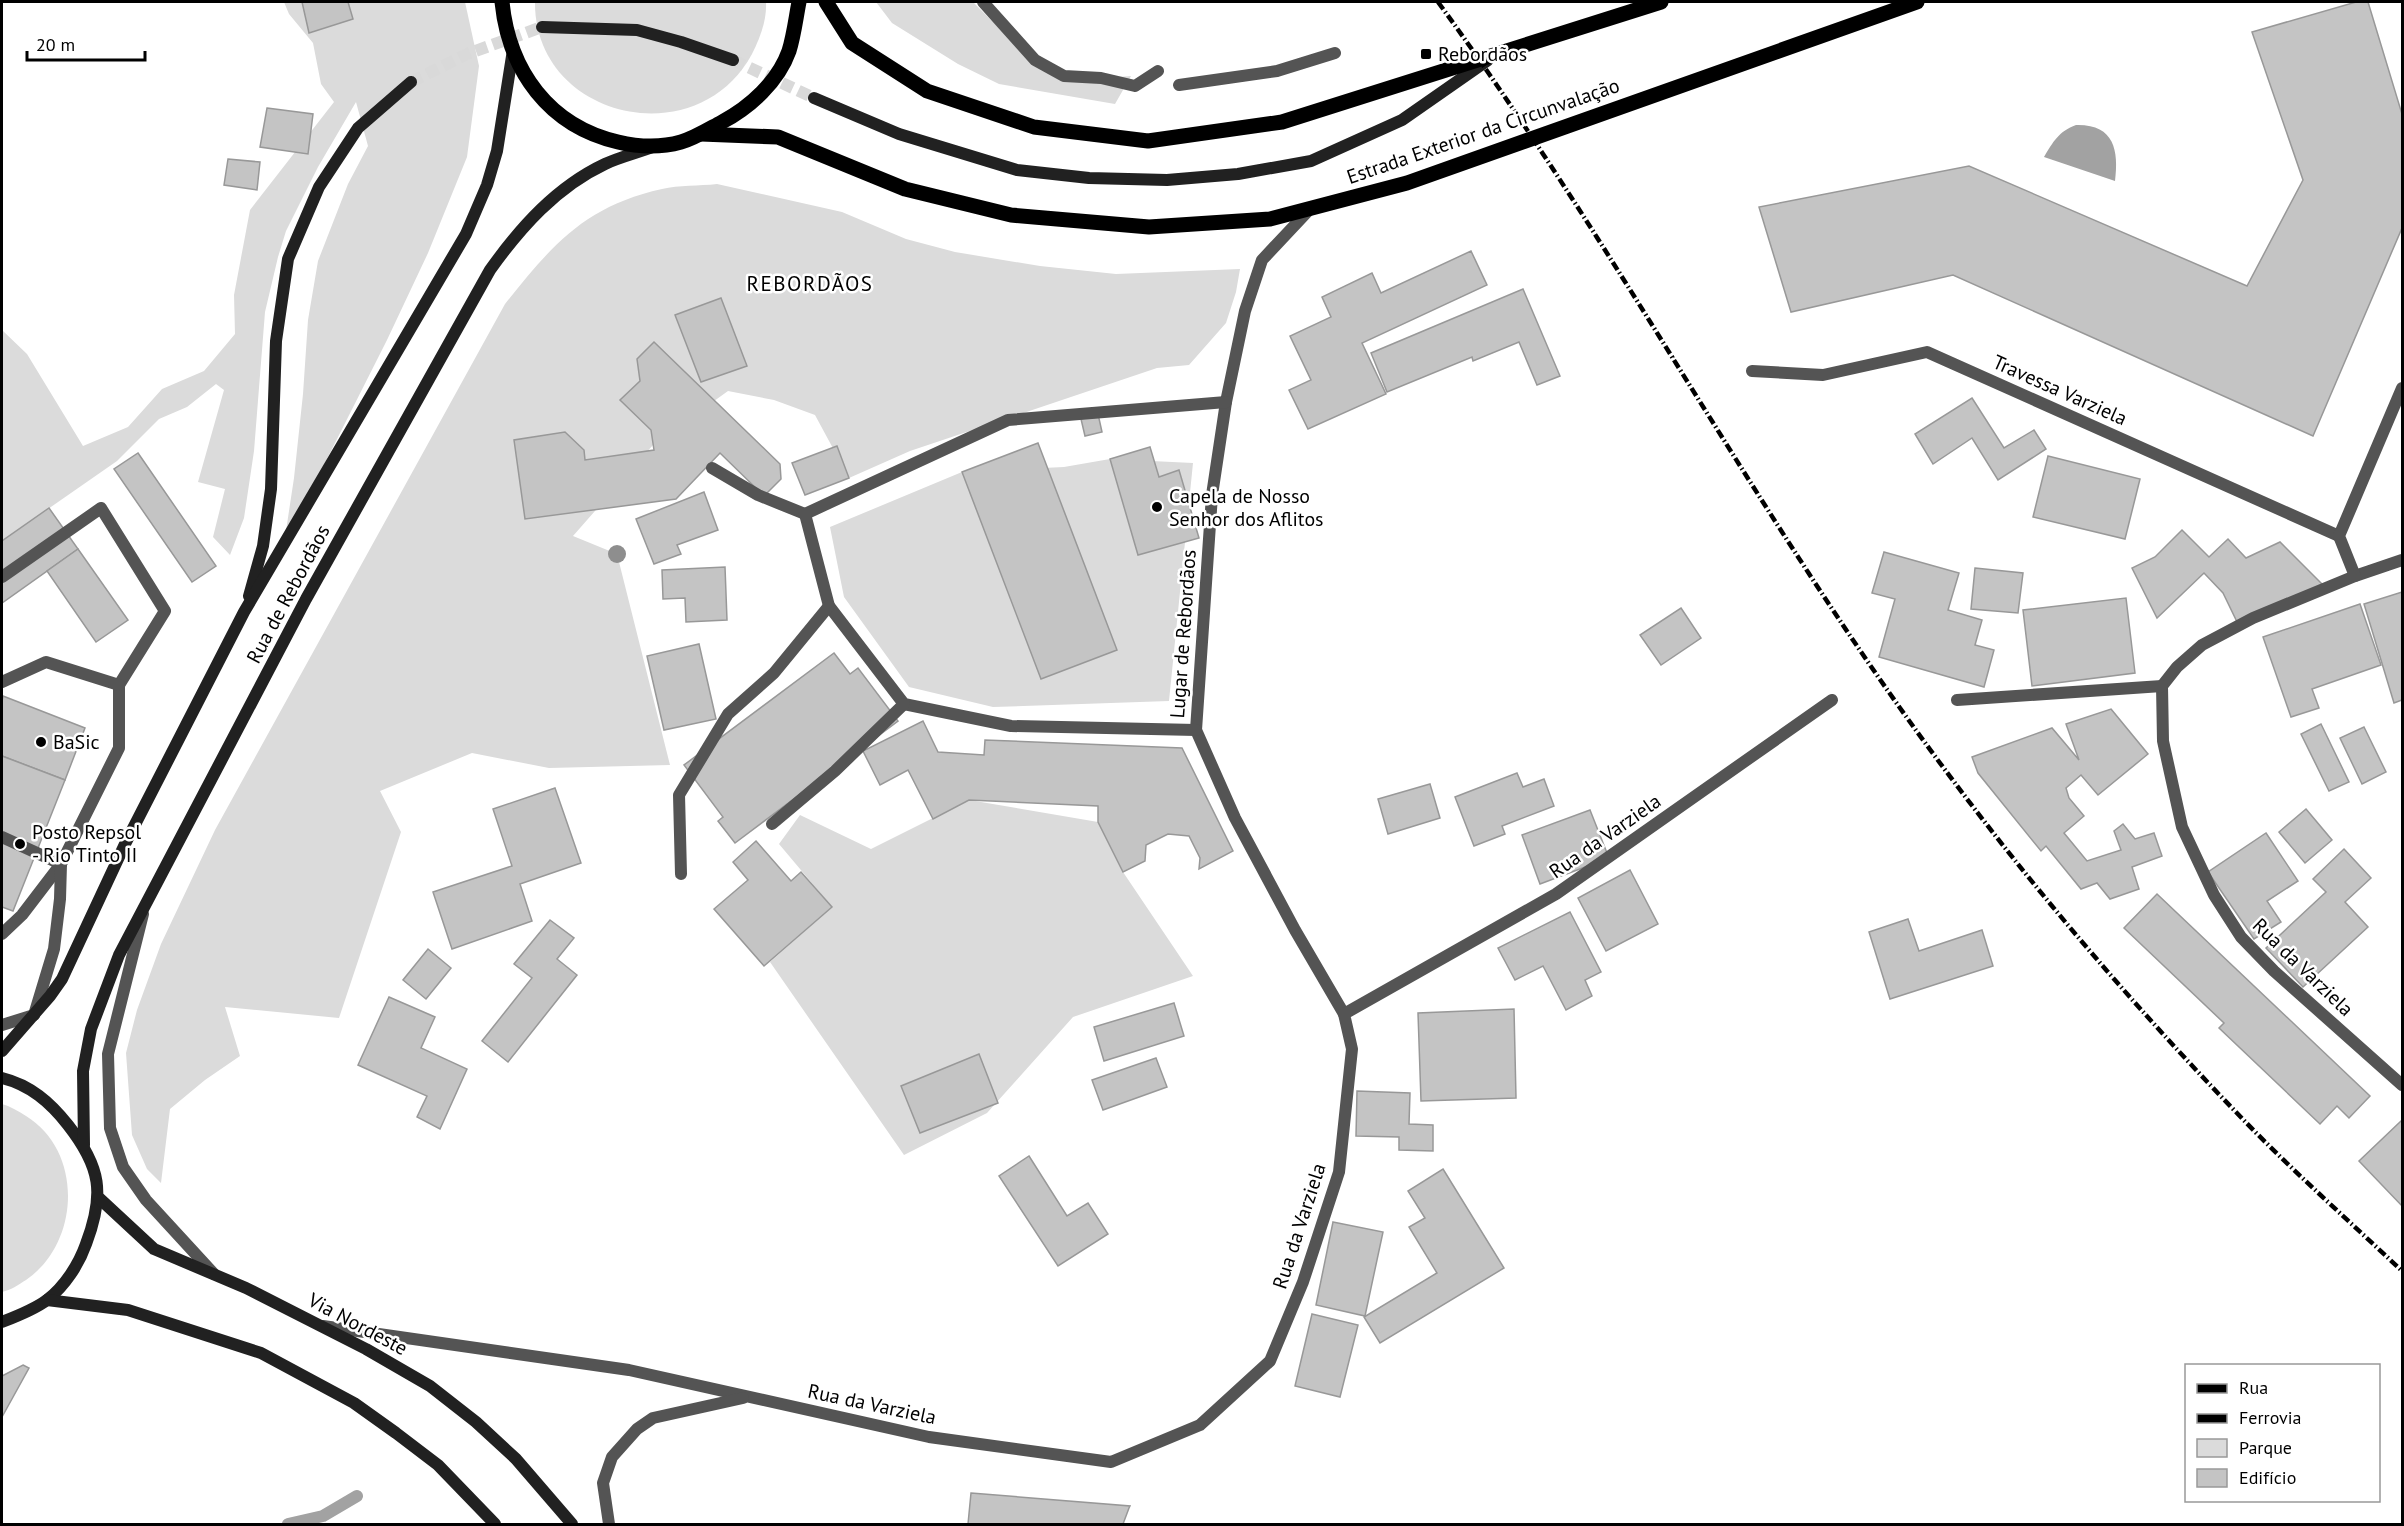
<svg xmlns="http://www.w3.org/2000/svg" width="2404" height="1526" font-family="'PT Sans',sans-serif">
  <style>
    .green { fill: #dbdbdb }
    .water { fill: #a2a2a2 }
    .lines { fill: none; stroke-linecap: round; stroke-linejoin: round }
    .stream { stroke: #a2a2a2; stroke-width: 12 }
    .building { fill: #c4c4c4; stroke: #989898; stroke-width: 1.5 }
    .secondary-tunnel { stroke: #d9d9d9; stroke-width: 12; stroke-dasharray: 12 6; stroke-linecap: butt }
    .lane { stroke: #545454; stroke-width: 12 }
    .street { stroke: #545454; stroke-width: 12 }
    .secondary { stroke: #212121; stroke-width: 12 }
    .primary { stroke: #000; stroke-width: 15 }
    .rail { stroke: #000; stroke-width: 4.5; stroke-dasharray: 9 3 1.5 3; stroke-linecap: butt }
    .tree { fill: #8e8e8e }
    .poi-dot { fill: #000; stroke: #fff; stroke-width: 2 }
    .labels { text-anchor: middle; dominant-baseline: central; stroke-width: 5; stroke-linejoin: round; paint-order: stroke }
    .poi-label { font-size: 20px; fill: #000; stroke: #fff; text-anchor: start }
    .street-label { font-size: 20px; fill: #000; stroke: #fff }
    .neighbourhood-label { font-size: 21px; letter-spacing: 1.5px; fill: #000; stroke: #fff }
  </style>
  <rect width="100%" height="100%" fill="#fff"/>
  <g class="green">
    <polygon points="284,2 465,2 479,66 467,157 428,253 387,340 284,544 294,478 303,394 308,320 318,261 348,184 368,146 356,102 318,167 286,231 278,257 265,312 254,451 244,518 230,555 213,537 225,489 198,482 224,390 216,384 187,407 159,419 117,461 2,541 2,330 27,354 83,446 128,427 162,389 204,371 235,334 234,295 250,210 334,102 321,84 313,43 289,14"/>
    <path d="M 535,2 L 766,2 C 767,20 760,38 752,54 C 697,156 534,119 535,2 Z"/>
    <polygon points="876,2 973,2 998,27 1062,81 1131,76 1115,104 999,84 958,64 892,23"/>
    <path d="M 717,184 L 842,212 L 906,239 L 955,252 L 1040,266 L 1116,274 L 1240,269 L 1236,292 L 1226,323 L 1189,365 L 1157,368 L 910,451 L 849,478 L 815,415 L 774,400 L 728,391 L 653,445 L 573,536 L 617,554 L 670,765 L 549,768 L 472,753 L 380,791 L 401,832 L 339,1018 L 225,1007 L 240,1056 L 205,1080 L 170,1109 L 161,1183 L 147,1169 L 132,1135 L 126,1053 L 137,1010 L 161,944 L 215,830 L 505,304 C 552,245 585,206 662,189 C 679,185 699,186 717,184 Z"/>
    <polygon points="1110,459 1193,463 1169,701 993,707 909,687 844,597 830,527 962,472 1064,467"/>
    <polygon points="969,800 1098,822 1123,872 1193,976 1073,1017 987,1113 904,1155 770,962 832,907 779,844 800,815 871,849"/>
    <path d="M 2,1104 C 10,1106 18,1111 26,1116 C 84,1152 80,1243 26,1280 C 18,1285 11,1290 2,1292 Z"/>
  </g>
  <path class="water" d="M 2076,125 C 2114,124 2119,150 2115,181 L 2044,157 C 2053,142 2059,131 2076,125 Z"/>
  <g class="lines">
    <polyline class="stream" points="288,1524 323,1516 357,1496"/>
  </g>
  <g class="building">
    <polygon points="302,2 348,2 353,19 309,33"/>
    <polygon points="2356,2 2368,2 2402,114 2402,228 2313,436 1953,275 1791,312 1759,207 1969,166 2247,286 2303,180 2252,32"/>
    <polygon points="267,108 313,114 308,154 260,147"/>
    <polygon points="228,159 260,162 257,190 224,185"/>
    <polygon points="1471,251 1487,285 1362,343 1386,394 1308,429 1289,390 1311,380 1290,336 1331,317 1322,297 1372,273 1381,293"/>
    <polygon points="1523,289 1560,376 1537,385 1519,342 1473,361 1472,357 1387,392 1371,353"/>
    <polygon points="721,298 747,366 701,382 675,315"/>
    <polygon points="654,342 780,464 781,479 764,496 720,453 676,499 525,519 514,440 565,432 584,450 585,460 654,450 651,430 620,400 640,381 637,359"/>
    <polygon points="1972,398 2004,448 2034,430 2046,449 1998,480 1972,438 1933,464 1915,434"/>
    <polygon points="1098,414 1102,432 1085,436 1081,419"/>
    <polygon points="1038,443 1117,650 1041,679 962,472"/>
    <polygon points="837,446 849,478 805,495 792,463"/>
    <polygon points="1150,447 1159,477 1179,470 1199,538 1138,555 1110,459"/>
    <polygon points="138,453 216,566 192,582 114,469"/>
    <polygon points="2048,456 2140,479 2125,539 2033,517"/>
    <polygon points="704,492 718,530 677,545 681,554 654,564 636,519"/>
    <polygon points="49,508 78,549 2,603 2,541"/>
    <polygon points="2182,530 2209,557 2228,539 2246,558 2280,542 2323,585 2239,626 2223,593 2204,573 2157,618 2132,568 2155,557"/>
    <polygon points="78,549 128,620 96,642 47,571"/>
    <polygon points="1884,552 1959,573 1948,610 1982,620 1975,645 1994,650 1984,687 1879,657 1895,599 1872,593"/>
    <polygon points="725,567 727,620 686,622 685,598 663,599 662,570"/>
    <polygon points="1975,568 2023,573 2018,613 1971,609"/>
    <polygon points="2402,592 2402,700 2394,703 2364,604"/>
    <polygon points="2126,598 2135,673 2032,686 2023,610"/>
    <polygon points="2360,604 2381,665 2312,689 2319,708 2291,717 2263,637"/>
    <polygon points="1681,608 1701,638 1661,665 1640,635"/>
    <polygon points="699,644 716,719 664,730 647,656"/>
    <polygon points="834,653 850,674 858,668 898,721 735,843 718,821 723,817 684,765"/>
    <polygon points="3,696 85,728 65,780 2,756 2,701"/>
    <polygon points="2111,709 2148,754 2098,795 2081,775 2066,788 2069,798 2084,816 2064,833 2087,861 2121,850 2114,831 2123,824 2135,839 2154,833 2162,856 2132,867 2139,889 2110,899 2097,883 2081,889 2046,846 2041,851 1978,773 1972,757 2052,728 2079,760 2066,724"/>
    <polygon points="923,721 938,752 984,755 985,740 1182,748 1233,851 1199,869 1200,858 1189,836 1168,834 1146,845 1145,861 1123,872 1098,822 1098,806 969,800 933,819 908,770 880,785 863,751"/>
    <polygon points="2321,724 2349,782 2329,791 2301,734"/>
    <polygon points="2364,727 2386,772 2362,784 2340,738"/>
    <polygon points="2,756 65,780 13,911 2,907"/>
    <polygon points="1517,773 1523,787 1544,779 1554,806 1502,826 1505,834 1474,846 1455,797"/>
    <polygon points="1430,784 1440,818 1388,834 1378,799"/>
    <polygon points="555,788 581,863 520,884 532,921 452,949 433,892 512,866 493,809"/>
    <polygon points="2306,809 2332,840 2305,863 2279,832"/>
    <polygon points="1590,810 1609,858 1540,884 1522,835"/>
    <polygon points="2266,833 2298,881 2267,901 2281,922 2254,939 2208,872"/>
    <polygon points="756,841 791,881 801,872 832,907 764,966 714,909 748,880 733,862"/>
    <polygon points="2344,849 2371,878 2345,902 2368,927 2303,987 2266,948 2326,892 2313,879"/>
    <polygon points="1630,870 1658,924 1606,951 1578,898"/>
    <polygon points="2157,894 2370,1096 2349,1118 2337,1106 2320,1124 2219,1028 2224,1023 2124,928"/>
    <polygon points="1570,912 1601,972 1585,980 1592,996 1566,1010 1543,966 1515,980 1498,948"/>
    <polygon points="1908,919 1919,951 1982,930 1993,966 1890,999 1869,932"/>
    <polygon points="550,920 574,938 557,959 577,975 508,1062 482,1041 532,978 514,964"/>
    <polygon points="428,949 451,968 426,999 403,980"/>
    <polygon points="389,997 435,1017 421,1048 467,1069 440,1129 417,1117 427,1096 358,1065"/>
    <polygon points="1174,1003 1184,1036 1104,1061 1094,1027"/>
    <polygon points="1514,1009 1516,1098 1421,1101 1418,1013"/>
    <polygon points="979,1054 998,1103 920,1133 901,1086"/>
    <polygon points="1156,1058 1167,1087 1103,1110 1092,1080"/>
    <polygon points="1357,1091 1410,1093 1409,1124 1433,1125 1433,1151 1399,1150 1399,1137 1356,1136"/>
    <polygon points="2401,1121 2402,1122 2402,1206 2359,1161"/>
    <polygon points="1029,1156 1067,1216 1088,1203 1108,1234 1058,1266 999,1176"/>
    <polygon points="1443,1169 1504,1268 1380,1343 1364,1317 1437,1273 1409,1227 1425,1218 1408,1191"/>
    <polygon points="1333,1222 1383,1232 1365,1316 1316,1305"/>
    <polygon points="1312,1314 1358,1325 1340,1397 1295,1386"/>
    <polygon points="23,1365 29,1368 2,1417 2,1376"/>
    <polygon points="971,1493 1130,1506 1129,1508 1123,1524 968,1524"/>
  </g>
  <g class="lines">
    <g class="secondary-tunnel">
      <polyline points="733,60 814,98"/>
      <polyline points="411,82 467,54 542,27"/>
    </g>
    <g class="lane">
      <polyline points="983,2 1035,60 1064,76 1101,78 1135,86 1158,71"/>
      <polyline points="2,577 101,508 165,611 119,685 119,748 61,864 22,915 2,934"/>
      <polyline points="2,682 46,662 119,685"/>
      <polyline points="2,837 61,864"/>
      <polyline points="34,1015 54,949 60,899 61,864"/>
    </g>
    <g class="street">
      <polyline points="1179,85 1277,71 1335,53"/>
      <polyline points="1310,209 1262,260 1245,311 1226,402 1212,495 1196,730 1235,818 1295,930 1344,1014"/>
      <polyline points="1752,371 1823,375 1927,352 2339,536"/>
      <polyline points="712,468 758,495 805,514"/>
      <polyline points="2402,560 2355,576 2253,618 2202,645 2177,667 2162,686 2163,741 2182,827 2214,895 2241,937 2274,971 2402,1085"/>
      <polyline points="2355,576 2339,536 2402,388"/>
      <polyline points="1957,700 2162,686"/>
      <polyline points="1196,730 1011,726 904,704 829,606 805,514 1008,420 1226,402"/>
      <polyline points="772,824 835,771 904,704"/>
      <polyline points="681,874 679,795 728,714 774,673 829,606"/>
      <polyline points="143,914 108,1054 110,1128 123,1167 146,1200 214,1274"/>
      <polyline points="2,1025 34,1015"/>
      <polyline points="323,1326 629,1370 929,1437 1111,1462 1200,1425 1270,1361 1303,1282 1339,1172 1352,1049 1344,1014 1556,894 1832,700"/>
      <polyline points="609,1524 603,1483 612,1457 637,1429 653,1418 743,1398"/>
    </g>
    <g class="secondary">
      <polyline points="542,27 637,30 681,42 733,60"/>
      <polyline points="814,98 899,134 1017,170 1089,178 1167,180 1238,174 1311,161 1402,120 1488,60"/>
      <polyline points="249,596 263,546 271,489 276,341 288,259 319,187 358,128 411,82"/>
      <polyline points="2,1051 50,996 62,979 125,844 244,612 466,234 487,185 497,151 513,50"/>
      <path d="M 2,1078 C 30,1085 50,1102 68,1125 C 101,1167 105,1194 86,1244 C 79,1264 65,1286 47,1300 C 35,1309 15,1317 2,1322"/>
      <path d="M 84,1145 L 83,1071 L 91,1029 L 119,955 L 306,599 L 490,270 C 520,228 556,187 605,164 C 620,157 637,153 653,147"/>
      <polyline points="99,1198 154,1249 246,1288 366,1349 430,1386 476,1422 516,1459 572,1524"/>
      <polyline points="47,1300 128,1310 261,1353 354,1403 396,1433 438,1465 495,1524"/>
    </g>
    <g class="primary">
      <path d="M 502,2 C 509,71 549,126 618,142 C 639,147 660,148 681,142 C 695,138 709,129 722,122 C 750,107 778,82 789,51 C 794,35 796,17 799,2"/>
      <polyline points="826,2 852,43 927,91 1034,127 1148,141 1282,122 1661,2"/>
      <polyline points="701,134 778,137 905,189 1011,215 1149,227 1270,219 1407,183 1917,2"/>
    </g>
    <path class="rail" d="M 1438,2 C 1604,229 1737,478 1900,708 C 2001,850 2113,984 2234,1110 C 2287,1166 2346,1218 2402,1271"/>
  </g>
  <circle class="tree" cx="617" cy="554" r="9"/>
  <g class="poi-dot">
    <rect x="1420" y="48" width="12" height="12" rx="3"/>
    <circle cx="1157" cy="507" r="6"/>
    <circle cx="41" cy="742" r="6"/>
    <circle cx="20" cy="844" r="6"/>
  </g>
  <g class="labels">
    <g class="poi-label">
      <text x="1438" y="54">Rebordãos</text>
      <text x="1169" y="496">Capela de Nosso<tspan x="1169" dy="23">Senhor dos Aflitos</tspan></text>
      <text x="53" y="742">BaSic</text>
      <text x="32" y="832">Posto Repsol<tspan x="32" dy="23">- Rio Tinto II</tspan></text>
    </g>
    <g class="street-label">
      <text transform="translate(1483 131) rotate(-19)">Estrada Exterior da Circunvalação</text>
      <text transform="translate(2060 390) rotate(24)">Travessa Varziela</text>
      <text transform="translate(288 594) rotate(-62)">Rua de Rebordãos</text>
      <text transform="translate(1183 634) rotate(-86)">Lugar de Rebordãos</text>
      <text transform="translate(1605 836) rotate(-35)">Rua da Varziela</text>
      <text transform="translate(2303 967) rotate(44)">Rua da Varziela</text>
      <text transform="translate(1299 1226) rotate(-72)">Rua da Varziela</text>
      <text transform="translate(358 1324) rotate(28)">Via Nordeste</text>
      <text transform="translate(872 1404) rotate(12)">Rua da Varziela</text>
    </g>
    <g class="neighbourhood-label">
      <text x="810" y="283">REBORDÃOS</text>
    </g>
  </g>
  <rect width="2404" height="1526" fill="none" stroke="#000000" stroke-width="6"/>
  <rect x="2185" y="1364" width="195" height="138" fill="#ffffff" stroke="#999999" stroke-width="1.5"/>
  <rect x="2197" y="1384" width="30" height="9" fill="#000000" stroke="#999999" stroke-width="1.5"/>
  <text x="2239" y="1394" font-size="18" fill="#000000">Rua</text>
  <rect x="2197" y="1414" width="30" height="9" fill="#000000" stroke="#999999" stroke-width="1.5"/>
  <text x="2239" y="1424" font-size="18" fill="#000000">Ferrovia</text>
  <rect x="2197" y="1439" width="30" height="18" fill="#dbdbdb" stroke="#999999" stroke-width="1.5"/>
  <text x="2239" y="1454" font-size="18" fill="#000000">Parque</text>
  <rect x="2197" y="1469" width="30" height="18" fill="#c4c4c4" stroke="#999999" stroke-width="1.5"/>
  <text x="2239" y="1484" font-size="18" fill="#000000">Edifício</text>
  <path d="M27 51v9h118v-9" fill="none" stroke="#000000" stroke-width="3"/>
  <text x="36" y="51" font-size="18" fill="#000000" stroke="#ffffff" stroke-width="4.5" paint-order="stroke">20 m</text>
</svg>
